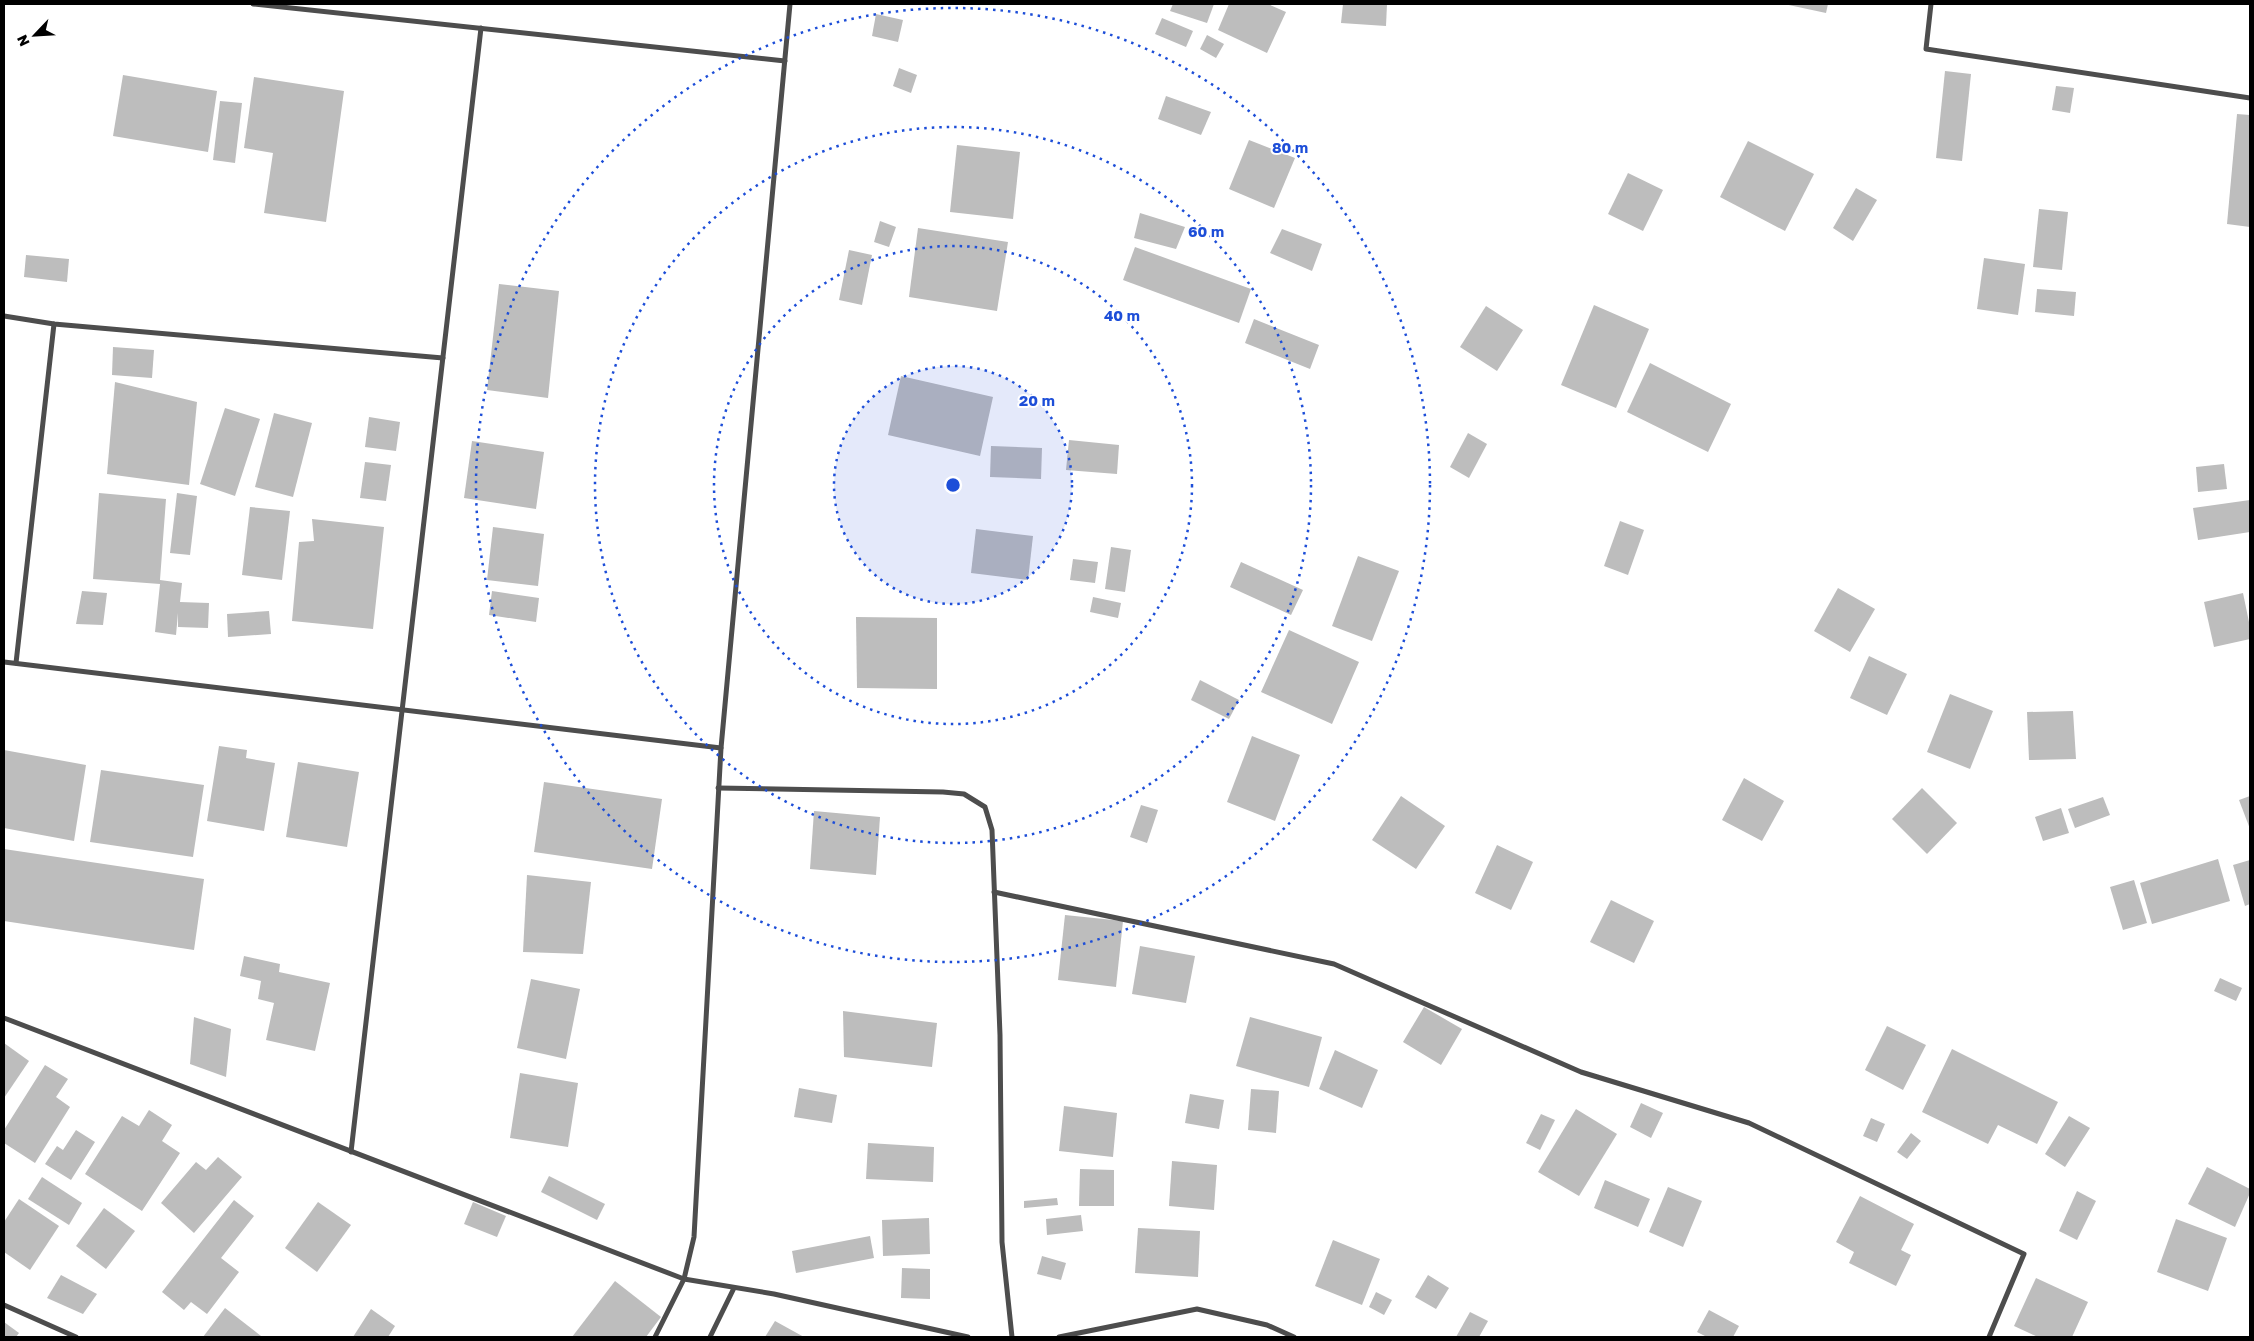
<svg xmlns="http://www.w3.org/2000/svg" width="2254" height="1341" font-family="'Golos Text',sans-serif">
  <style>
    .building { fill: #bdbdbd }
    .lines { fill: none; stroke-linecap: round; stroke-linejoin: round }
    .street { stroke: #4d4d4d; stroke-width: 5 }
    .ring { fill: none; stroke: #1d4ed8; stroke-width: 2.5; stroke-dasharray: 2.5 5 }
    .centre { fill: #1d4ed8; stroke: #fff; stroke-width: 2.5 }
    .ring-label { font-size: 15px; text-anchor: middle; font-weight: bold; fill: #1d4ed8; stroke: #fff; stroke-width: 4; stroke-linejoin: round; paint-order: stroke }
  </style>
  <rect width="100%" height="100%" fill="#fff"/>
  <g class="building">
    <polygon points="1173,4 1214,4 1207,23 1170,11"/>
    <polygon points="1229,4 1268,4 1286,12 1267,53 1218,30"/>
    <polygon points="1343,4 1387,4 1386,26 1341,23"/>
    <polygon points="1784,4 1828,4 1826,13"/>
    <polygon points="876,14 903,20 898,42 872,36"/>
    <polygon points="1162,18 1193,31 1186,47 1155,34"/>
    <polygon points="1207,35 1224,44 1216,58 1200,49"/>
    <polygon points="899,68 917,75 911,93 893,86"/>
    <polygon points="1945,71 1971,74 1962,161 1936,158"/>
    <polygon points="123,75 217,91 208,152 113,136"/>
    <polygon points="254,77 344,91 326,222 264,213 273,153 244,148"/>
    <polygon points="2056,86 2074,88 2070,113 2052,110"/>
    <polygon points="1166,96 1211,112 1201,135 1158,119"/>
    <polygon points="220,101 242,103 235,163 213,160"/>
    <polygon points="2237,114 2250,115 2250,227 2227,224"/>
    <polygon points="1249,140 1295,158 1274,208 1229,189"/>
    <polygon points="1748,141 1814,174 1785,231 1720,197"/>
    <polygon points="957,145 1020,152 1013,219 950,212"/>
    <polygon points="1628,173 1663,190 1643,231 1608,214"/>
    <polygon points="1856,188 1877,200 1853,241 1833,228"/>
    <polygon points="2039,209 2068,212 2062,270 2033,267"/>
    <polygon points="1140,213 1185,227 1176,249 1134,238"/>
    <polygon points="880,221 896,227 889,247 874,242"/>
    <polygon points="918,228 1008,242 997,311 909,297"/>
    <polygon points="1282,229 1322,244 1312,271 1270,253"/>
    <polygon points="1135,247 1251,289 1239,323 1123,280"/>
    <polygon points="849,250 872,255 862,305 839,300"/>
    <polygon points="26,255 69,259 67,282 24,277"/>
    <polygon points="1984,258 2025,264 2018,315 1977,309"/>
    <polygon points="499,284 559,291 548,398 487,390"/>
    <polygon points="2037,289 2076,292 2074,316 2035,312"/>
    <polygon points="1594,305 1649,329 1616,408 1561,385"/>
    <polygon points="1486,306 1523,330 1497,371 1460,347"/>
    <polygon points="1254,319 1319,345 1310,369 1245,343"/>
    <polygon points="113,347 154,350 152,378 112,375"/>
    <polygon points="1650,363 1731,404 1708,452 1627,412"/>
    <polygon points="901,376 993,397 980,456 888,435"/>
    <polygon points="115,382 197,402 189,485 107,474"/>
    <polygon points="225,408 260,419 235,496 200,484"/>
    <polygon points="274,413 312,423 293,497 255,487"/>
    <polygon points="369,417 400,422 396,451 365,447"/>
    <polygon points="1468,433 1487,444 1469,478 1450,467"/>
    <polygon points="1069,440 1119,445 1117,474 1066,470"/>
    <polygon points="472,441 544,452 536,509 464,498"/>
    <polygon points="991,446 1042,448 1041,479 990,477"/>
    <polygon points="365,462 391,465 386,501 360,498"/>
    <polygon points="2224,464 2227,489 2198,492 2196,467"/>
    <polygon points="99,493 166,499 160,580 182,583 180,602 209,603 208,628 178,627 178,613 176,635 155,632 160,584 93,579"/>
    <polygon points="177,493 197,496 190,555 170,553"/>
    <polygon points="2250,500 2250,532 2198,540 2193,508"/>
    <polygon points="250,507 290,511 282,580 242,575"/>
    <polygon points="312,519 384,527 373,629 292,621 299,542 314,541"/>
    <polygon points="1620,521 1644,530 1628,575 1604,566"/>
    <polygon points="493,527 544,534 538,586 487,580"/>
    <polygon points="976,529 1033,536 1028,580 971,573"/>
    <polygon points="1111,547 1131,550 1125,592 1105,589"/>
    <polygon points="1358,556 1399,571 1372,641 1332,626"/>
    <polygon points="1073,559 1098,562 1095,583 1070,580"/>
    <polygon points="1241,562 1303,590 1291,615 1230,587"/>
    <polygon points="1838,588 1875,609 1850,652 1814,631"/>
    <polygon points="82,591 107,593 103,625 76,624"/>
    <polygon points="492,591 539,598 536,622 489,615"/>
    <polygon points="2243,593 2250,627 2250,639 2214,647 2204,602"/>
    <polygon points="1093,597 1121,603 1118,618 1090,612"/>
    <polygon points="269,611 271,634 228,637 227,614"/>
    <polygon points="856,617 937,618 937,689 857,688"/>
    <polygon points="1289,630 1359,662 1332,724 1261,692"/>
    <polygon points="1869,656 1907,674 1887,715 1850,698"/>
    <polygon points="1200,680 1239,700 1229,719 1191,700"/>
    <polygon points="1950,694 1993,711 1970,769 1927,752"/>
    <polygon points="2073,711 2076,759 2029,760 2027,712"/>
    <polygon points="1252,736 1300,755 1275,821 1227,802"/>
    <polygon points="219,746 247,750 246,758 275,763 264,831 207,821"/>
    <polygon points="4,750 86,765 74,841 4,828"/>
    <polygon points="298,762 359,772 347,847 286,837"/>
    <polygon points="101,770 204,785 193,857 90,842"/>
    <polygon points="1744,778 1784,801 1762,841 1722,820"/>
    <polygon points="544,782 662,799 652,869 534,852"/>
    <polygon points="1922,788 1957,823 1927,854 1892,819"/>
    <polygon points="1401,796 1445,826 1416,869 1372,840"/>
    <polygon points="2250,796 2250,829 2239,800"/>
    <polygon points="2103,797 2110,815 2075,828 2068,809"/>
    <polygon points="1141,805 1158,810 1147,843 1130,837"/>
    <polygon points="2061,808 2069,833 2043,841 2035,817"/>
    <polygon points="814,811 880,817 876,875 810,869"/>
    <polygon points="1497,845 1533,862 1511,910 1475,893"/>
    <polygon points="4,849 204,879 194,950 4,921"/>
    <polygon points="2218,859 2230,901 2152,924 2140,883"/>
    <polygon points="2250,860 2250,904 2245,906 2233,865"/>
    <polygon points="527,875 591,882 583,954 523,952"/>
    <polygon points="2134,880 2147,923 2123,930 2110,887"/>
    <polygon points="1611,900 1654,921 1634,963 1590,942"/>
    <polygon points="1065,915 1123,921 1116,987 1058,980"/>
    <polygon points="1140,946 1195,956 1186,1003 1132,994"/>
    <polygon points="244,956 280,964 279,972 330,983 315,1051 266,1040 274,1003 258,999 261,981 240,976"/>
    <polygon points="2220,978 2242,988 2236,1001 2214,991"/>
    <polygon points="531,979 580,989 566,1059 517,1048"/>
    <polygon points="1424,1007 1462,1029 1441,1065 1403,1042"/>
    <polygon points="843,1011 937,1023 932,1067 844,1057"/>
    <polygon points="194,1017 231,1029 226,1077 190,1064"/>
    <polygon points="1250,1017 1322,1037 1309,1087 1236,1066"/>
    <polygon points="1887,1026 1926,1045 1903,1090 1865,1070"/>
    <polygon points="4,1043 29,1061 4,1098"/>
    <polygon points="1952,1049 2058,1102 2037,1144 1998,1125 1988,1144 1922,1112"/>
    <polygon points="1335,1050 1378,1070 1362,1108 1319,1089"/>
    <polygon points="45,1065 68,1079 56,1097 70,1107 35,1163 4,1143 4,1130"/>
    <polygon points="520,1073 578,1083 568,1147 510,1138"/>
    <polygon points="799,1088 837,1095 832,1123 794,1117"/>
    <polygon points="1251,1089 1279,1091 1276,1133 1248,1130"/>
    <polygon points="1190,1094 1224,1100 1219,1129 1185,1123"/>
    <polygon points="1641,1103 1663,1113 1651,1138 1630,1127"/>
    <polygon points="1064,1106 1117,1113 1113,1157 1059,1151"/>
    <polygon points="1576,1109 1617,1134 1579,1196 1538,1172"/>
    <polygon points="149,1110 172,1125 162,1141 180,1153 142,1211 85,1174 122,1116 139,1126"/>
    <polygon points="1541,1114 1555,1120 1540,1150 1526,1143"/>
    <polygon points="2069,1116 2090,1128 2065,1167 2045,1154"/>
    <polygon points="1871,1118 1885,1124 1877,1142 1863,1136"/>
    <polygon points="76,1130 95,1142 71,1180 45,1164 57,1146 63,1150"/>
    <polygon points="1911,1133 1921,1141 1907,1159 1897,1152"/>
    <polygon points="868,1143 934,1147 933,1182 866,1179"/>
    <polygon points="218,1157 242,1177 194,1233 161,1203 196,1162 206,1170"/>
    <polygon points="1172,1161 1217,1165 1214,1210 1169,1206"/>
    <polygon points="2207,1167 2250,1189 2250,1193 2235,1227 2188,1204"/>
    <polygon points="1080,1169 1114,1170 1114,1206 1079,1206"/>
    <polygon points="549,1176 605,1204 597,1220 541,1192"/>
    <polygon points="42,1177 82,1203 69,1225 28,1199"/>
    <polygon points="1605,1180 1650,1199 1638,1227 1594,1208"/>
    <polygon points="1668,1187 1702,1201 1683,1247 1649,1232"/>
    <polygon points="2077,1191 2096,1201 2077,1240 2059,1231"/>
    <polygon points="1860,1196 1914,1224 1901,1250 1911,1255 1896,1286 1849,1263 1854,1252 1836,1242"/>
    <polygon points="1057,1198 1058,1205 1024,1208 1024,1201"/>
    <polygon points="19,1199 59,1226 30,1270 4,1252 4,1222"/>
    <polygon points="234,1200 254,1216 221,1258 239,1272 207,1314 191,1302 184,1310 162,1292"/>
    <polygon points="318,1202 351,1225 317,1272 285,1248"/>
    <polygon points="473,1202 506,1216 497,1237 464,1224"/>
    <polygon points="104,1208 135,1231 106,1269 76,1246"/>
    <polygon points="1081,1215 1083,1231 1047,1235 1046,1219"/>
    <polygon points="929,1218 930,1254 883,1256 882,1220"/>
    <polygon points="2176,1219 2227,1238 2208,1291 2157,1272"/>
    <polygon points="1138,1228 1200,1231 1198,1277 1135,1273"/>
    <polygon points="870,1236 874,1258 796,1273 792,1251"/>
    <polygon points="1333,1240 1380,1259 1362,1305 1315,1286"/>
    <polygon points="1042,1256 1066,1263 1061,1280 1037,1274"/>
    <polygon points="902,1268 930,1269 930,1299 901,1298"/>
    <polygon points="61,1275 97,1294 83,1314 47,1298"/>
    <polygon points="1428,1275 1449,1288 1436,1309 1415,1297"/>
    <polygon points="2036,1278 2088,1302 2072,1337 2038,1337 2014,1326"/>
    <polygon points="615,1281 661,1317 646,1337 572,1337"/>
    <polygon points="1376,1292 1392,1300 1384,1315 1369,1307"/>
    <polygon points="225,1308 261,1336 260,1337 203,1337"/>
    <polygon points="371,1309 395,1326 388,1337 353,1337"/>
    <polygon points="1709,1310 1739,1326 1733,1337 1707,1337 1697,1332"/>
    <polygon points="1470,1312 1488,1321 1479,1337 1456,1337"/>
    <polygon points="775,1321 804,1337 765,1337"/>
    <polygon points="4,1322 19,1333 16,1337 4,1337"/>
  </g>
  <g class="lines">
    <g class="street">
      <polyline points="253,4 785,61"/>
      <polyline points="1931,4 1926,49 2250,98"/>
      <polyline points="4,316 54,324 443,358"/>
      <polyline points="4,662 721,748"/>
      <polyline points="16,663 54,324"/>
      <polyline points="718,788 943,792 964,794 985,807 992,830 1000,1035 1002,1242 1012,1337"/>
      <polyline points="994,892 1334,964 1581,1072 1749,1123 2024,1254 1989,1337"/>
      <polyline points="4,1018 684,1279 774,1294 968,1337"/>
      <polyline points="351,1152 481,28"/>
      <polyline points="4,1305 76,1337"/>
      <polyline points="655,1337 684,1279 694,1237 721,748 790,4"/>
      <polyline points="710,1337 734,1288"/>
      <polyline points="1059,1337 1197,1309 1267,1325 1294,1337"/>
    </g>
  </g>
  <circle cx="953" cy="485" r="119" fill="#1d4ed8" fill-opacity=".12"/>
  <g class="ring">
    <circle cx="953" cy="485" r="119"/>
    <circle cx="953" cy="485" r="239"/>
    <circle cx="953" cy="485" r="358"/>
    <circle cx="953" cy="485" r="477"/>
  </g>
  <circle cx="953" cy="485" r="8" class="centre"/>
  <g class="ring-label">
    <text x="1290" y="153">80 m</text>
    <text x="1206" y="237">60 m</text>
    <text x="1122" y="321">40 m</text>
    <text x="1037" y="406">20 m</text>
  </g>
  <rect width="2254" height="1341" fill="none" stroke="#000000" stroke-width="10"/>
  <g transform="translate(35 35) rotate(245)" stroke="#ffffff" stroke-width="4" paint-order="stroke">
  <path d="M0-4L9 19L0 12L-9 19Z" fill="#000000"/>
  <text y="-8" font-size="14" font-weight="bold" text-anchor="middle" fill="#000000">N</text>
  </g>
</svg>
